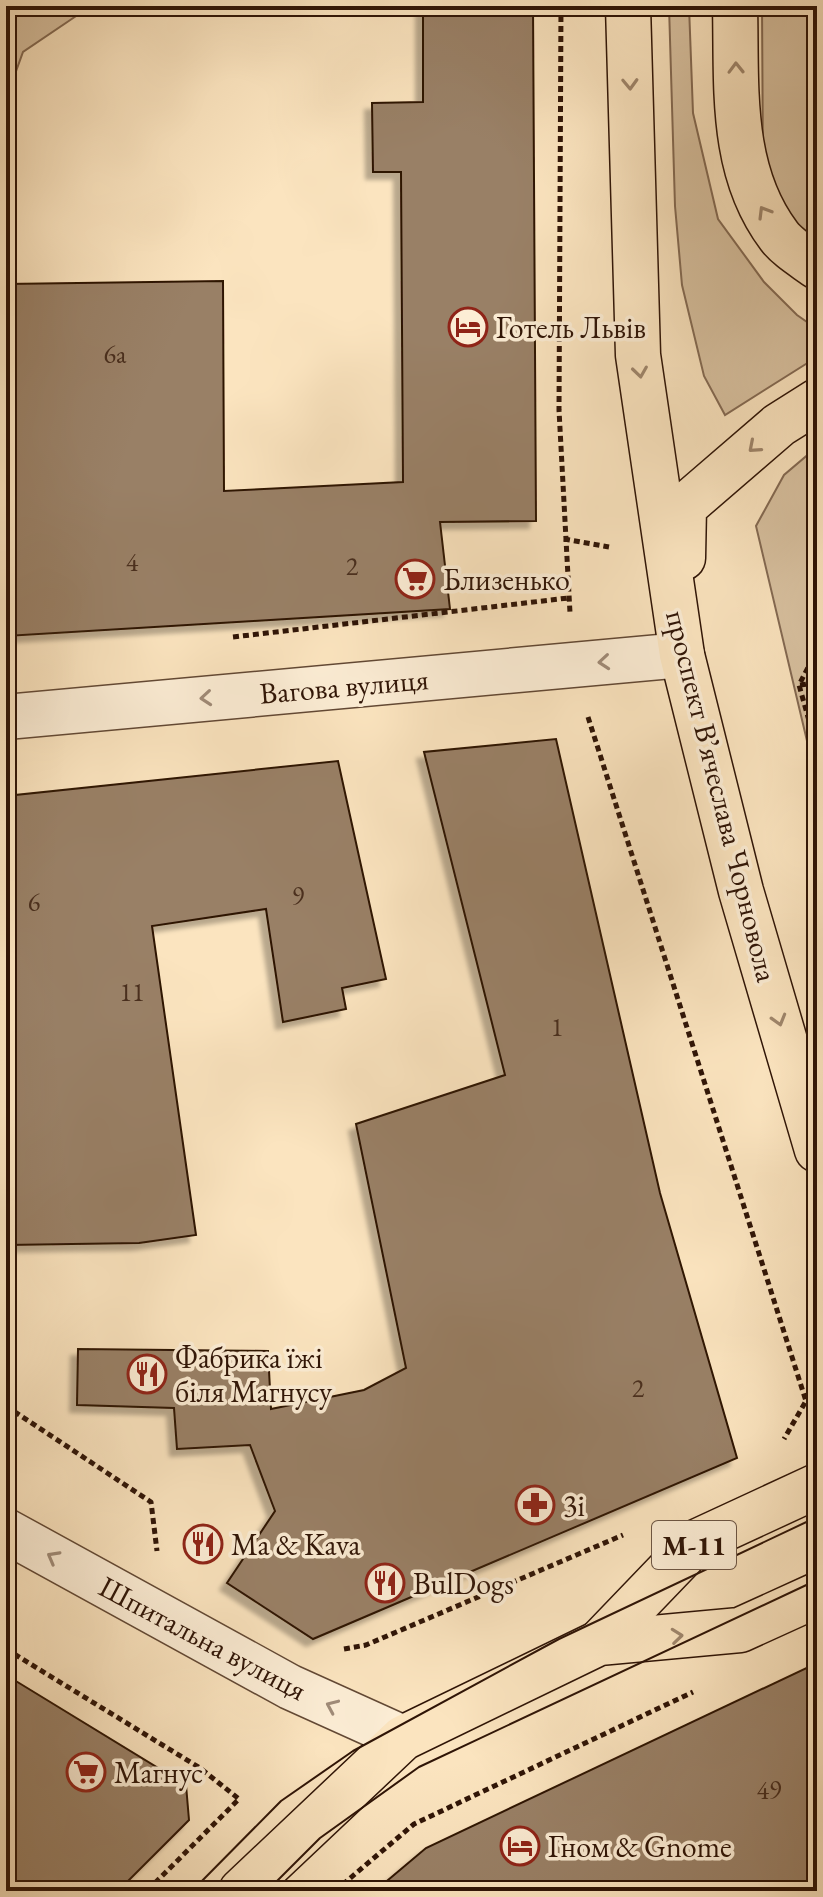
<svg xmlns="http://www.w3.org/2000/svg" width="823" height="1897" font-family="'EB Garamond',serif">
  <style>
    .green { fill: #d8c1a0; stroke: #846a53; stroke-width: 2 }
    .building { fill: #998066; stroke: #2f1406; stroke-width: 2; filter: url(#shadow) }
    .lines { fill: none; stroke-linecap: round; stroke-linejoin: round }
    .minor-casing { stroke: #624834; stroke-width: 47 }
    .major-casing { stroke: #2f1406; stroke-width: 47 }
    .path { stroke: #2f1406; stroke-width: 5; stroke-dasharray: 6 4; stroke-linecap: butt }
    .minor { stroke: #fcedd5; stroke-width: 44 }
    .major { stroke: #fbe4bf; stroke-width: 44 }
    .tram { stroke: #2f1406; stroke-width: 2 }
    .oneway { stroke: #9f866c }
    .oneway2 { stroke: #a08b78 }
    .labels { text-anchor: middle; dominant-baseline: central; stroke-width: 7; stroke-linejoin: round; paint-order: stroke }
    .number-label { font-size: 26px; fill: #4a2f1e }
    .shield { fill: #fcedd5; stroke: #6c5544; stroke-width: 2 }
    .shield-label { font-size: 28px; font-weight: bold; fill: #2f1406 }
    .poi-label { font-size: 30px; fill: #2f1406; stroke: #fcedd5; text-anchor: start }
    .street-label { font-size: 30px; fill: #2f1406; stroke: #fcedd5 }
  </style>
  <defs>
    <filter id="shadow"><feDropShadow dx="-7" dy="7" stdDeviation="2" flood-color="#0004"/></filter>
  </defs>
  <rect width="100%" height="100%" fill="#fbe4bf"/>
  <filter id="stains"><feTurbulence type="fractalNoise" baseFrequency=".0025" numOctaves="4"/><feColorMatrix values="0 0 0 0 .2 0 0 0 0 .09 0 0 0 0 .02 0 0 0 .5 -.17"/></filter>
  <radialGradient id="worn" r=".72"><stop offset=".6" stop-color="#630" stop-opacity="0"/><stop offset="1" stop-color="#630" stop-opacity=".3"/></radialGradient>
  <g class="green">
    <polygon points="6,6 88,8 23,52 6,99"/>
    <polygon points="669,6 689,6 693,113 718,219 764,282 797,315 817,329 817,357 725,415 704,376 682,285 675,206"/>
    <polygon points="762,6 817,6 817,250 796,232 763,168"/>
    <polygon points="817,447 817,783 756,526 784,475"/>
  </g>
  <g class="building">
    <polygon points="423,6 533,6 536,521 440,522 450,609 6,636 6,284 223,281 224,491 403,482 401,172 373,172 372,103 423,102"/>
    <polygon points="556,739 660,1193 737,1458 313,1639 227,1583 275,1511 250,1445 177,1449 174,1408 77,1405 78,1349 268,1351 271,1409 364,1390 406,1368 356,1124 505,1075 424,752"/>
    <polygon points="338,761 386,979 342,988 346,1009 283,1022 266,909 152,926 196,1235 139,1243 6,1245 6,796"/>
    <polygon points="817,1663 817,1891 375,1891 426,1848"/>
    <polygon points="6,1675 186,1785 189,1820 118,1891 6,1891"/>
  </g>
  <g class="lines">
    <g class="minor-casing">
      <g id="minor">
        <polyline points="6,717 682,655"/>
        <polyline points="6,1531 290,1687 403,1738"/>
      </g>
    </g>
    <g class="major-casing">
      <g id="major">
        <polyline points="628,6 638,355 682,655 741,891 817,1150"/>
        <path d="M 735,6 C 737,85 729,170 779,236 C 788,248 805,258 817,267"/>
        <polyline points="683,558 684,507 779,425 817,401"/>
        <polyline points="599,1643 696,1542 817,1486"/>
        <polyline points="241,1891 403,1738 599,1643 740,1630 817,1595"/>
      </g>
    </g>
    <g class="path">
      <polyline points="561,6 559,410 570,613"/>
      <polyline points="564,539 609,547"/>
      <polyline points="233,637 568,598"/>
      <polyline points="817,650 799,685 817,749"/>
      <polyline points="800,685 817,683"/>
      <polyline points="588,717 806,1401 784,1439"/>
      <polyline points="6,1406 151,1502 157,1551"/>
      <polyline points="6,1649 200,1768 239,1799 147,1891"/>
      <polyline points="344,1649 366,1645 623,1535"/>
      <polyline points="335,1891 414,1824 693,1692"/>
    </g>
    <use href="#minor" class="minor"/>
    <use href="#major" class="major"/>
    <g class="tram">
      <polyline points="192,1891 281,1801 353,1751 559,1639 817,1517"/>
      <polyline points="267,1891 320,1838 419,1767 817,1580"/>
    </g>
  </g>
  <defs><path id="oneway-chevron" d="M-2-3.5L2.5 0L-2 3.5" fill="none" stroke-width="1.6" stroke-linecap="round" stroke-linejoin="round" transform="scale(2)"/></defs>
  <g class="oneway">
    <use href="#oneway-chevron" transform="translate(736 68) rotate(-91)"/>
    <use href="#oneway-chevron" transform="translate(630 84) rotate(88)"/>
    <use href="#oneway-chevron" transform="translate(764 212) rotate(-121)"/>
    <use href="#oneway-chevron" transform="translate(640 372) rotate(82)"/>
    <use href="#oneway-chevron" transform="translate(754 447) rotate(139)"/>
    <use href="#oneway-chevron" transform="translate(779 1020) rotate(74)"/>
    <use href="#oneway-chevron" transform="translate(677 1636) rotate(-6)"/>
  </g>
  <g class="oneway2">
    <use href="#oneway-chevron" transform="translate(604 662) rotate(175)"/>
    <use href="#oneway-chevron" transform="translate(206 698) rotate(175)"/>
    <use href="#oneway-chevron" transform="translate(53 1557) rotate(-151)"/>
    <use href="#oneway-chevron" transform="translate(332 1706) rotate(-156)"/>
  </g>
  <defs>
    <g id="hotel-ring" transform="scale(2)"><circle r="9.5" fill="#fcedd5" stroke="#8f2418" stroke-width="1.5"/><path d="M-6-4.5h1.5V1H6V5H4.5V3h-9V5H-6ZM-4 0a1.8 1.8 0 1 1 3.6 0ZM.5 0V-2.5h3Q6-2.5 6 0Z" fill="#8f2418"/></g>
    <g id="supermarket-ring" transform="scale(2)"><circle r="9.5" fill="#fcedd5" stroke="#8f2418" stroke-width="1.5"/><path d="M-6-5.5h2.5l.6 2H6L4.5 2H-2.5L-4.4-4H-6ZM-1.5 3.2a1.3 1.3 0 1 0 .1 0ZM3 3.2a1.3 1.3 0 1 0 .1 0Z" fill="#8f2418"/></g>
    <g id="restaurant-ring" transform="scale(2)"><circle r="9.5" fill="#fcedd5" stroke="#8f2418" stroke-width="1.5"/><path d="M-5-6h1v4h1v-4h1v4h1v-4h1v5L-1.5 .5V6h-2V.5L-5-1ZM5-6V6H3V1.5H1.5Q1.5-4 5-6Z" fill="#8f2418"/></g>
    <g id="pharmacy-ring" transform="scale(2)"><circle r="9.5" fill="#fcedd5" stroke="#8f2418" stroke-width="1.5"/><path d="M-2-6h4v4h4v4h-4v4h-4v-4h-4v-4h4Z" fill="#8f2418"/></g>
  </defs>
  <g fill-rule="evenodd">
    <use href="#hotel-ring" x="468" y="327"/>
    <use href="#supermarket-ring" x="415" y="579"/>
    <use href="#restaurant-ring" x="147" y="1374"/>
    <use href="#pharmacy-ring" x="535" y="1505"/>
    <use href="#restaurant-ring" x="203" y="1544"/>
    <use href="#restaurant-ring" x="385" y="1583"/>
    <use href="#supermarket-ring" x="86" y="1772"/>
    <use href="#hotel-ring" x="520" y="1846"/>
  </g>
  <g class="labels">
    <g class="number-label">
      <text x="115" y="354">6а</text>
      <text x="132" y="562">4</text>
      <text x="352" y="566">2</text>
      <text x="298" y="896">9</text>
      <text x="34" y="902">6</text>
      <text x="132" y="992">11</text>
      <text x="557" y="1027">1</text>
      <text x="638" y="1388">2</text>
      <text x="769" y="1790">49</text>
    </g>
    <rect class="shield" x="652" y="1521" width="84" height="48" rx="6"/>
    <g class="shield-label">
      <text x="694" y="1545">М-11</text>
    </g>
    <g class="poi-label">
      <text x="496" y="327">Готель Львів</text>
      <text x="443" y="579">Близенько</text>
      <text x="175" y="1357">Фабрика їжі<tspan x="175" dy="34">біля Магнусу</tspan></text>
      <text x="563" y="1505">3і</text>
      <text x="231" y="1544">Ma &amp; Kava</text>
      <text x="413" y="1583">BulDogs</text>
      <text x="114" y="1772">Магнус</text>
      <text x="548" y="1846">Гном &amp; Gnome</text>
    </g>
    <g class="street-label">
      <text transform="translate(344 686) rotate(-5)">Вагова вулиця</text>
      <text transform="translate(722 796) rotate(76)">проспект Вʼячеслава Чорновола</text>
      <text transform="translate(203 1638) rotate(28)">Шпитальна вулиця</text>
    </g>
  </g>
  <rect width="823" height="1897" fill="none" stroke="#fbe4bf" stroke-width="32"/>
  <rect x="8" y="8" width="807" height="1881" fill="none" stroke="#2f1406" stroke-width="4"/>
  <rect x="16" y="16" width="791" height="1865" fill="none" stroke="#2f1406" stroke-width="2"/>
  <rect width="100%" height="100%" filter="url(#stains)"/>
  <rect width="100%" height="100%" fill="url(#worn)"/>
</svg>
